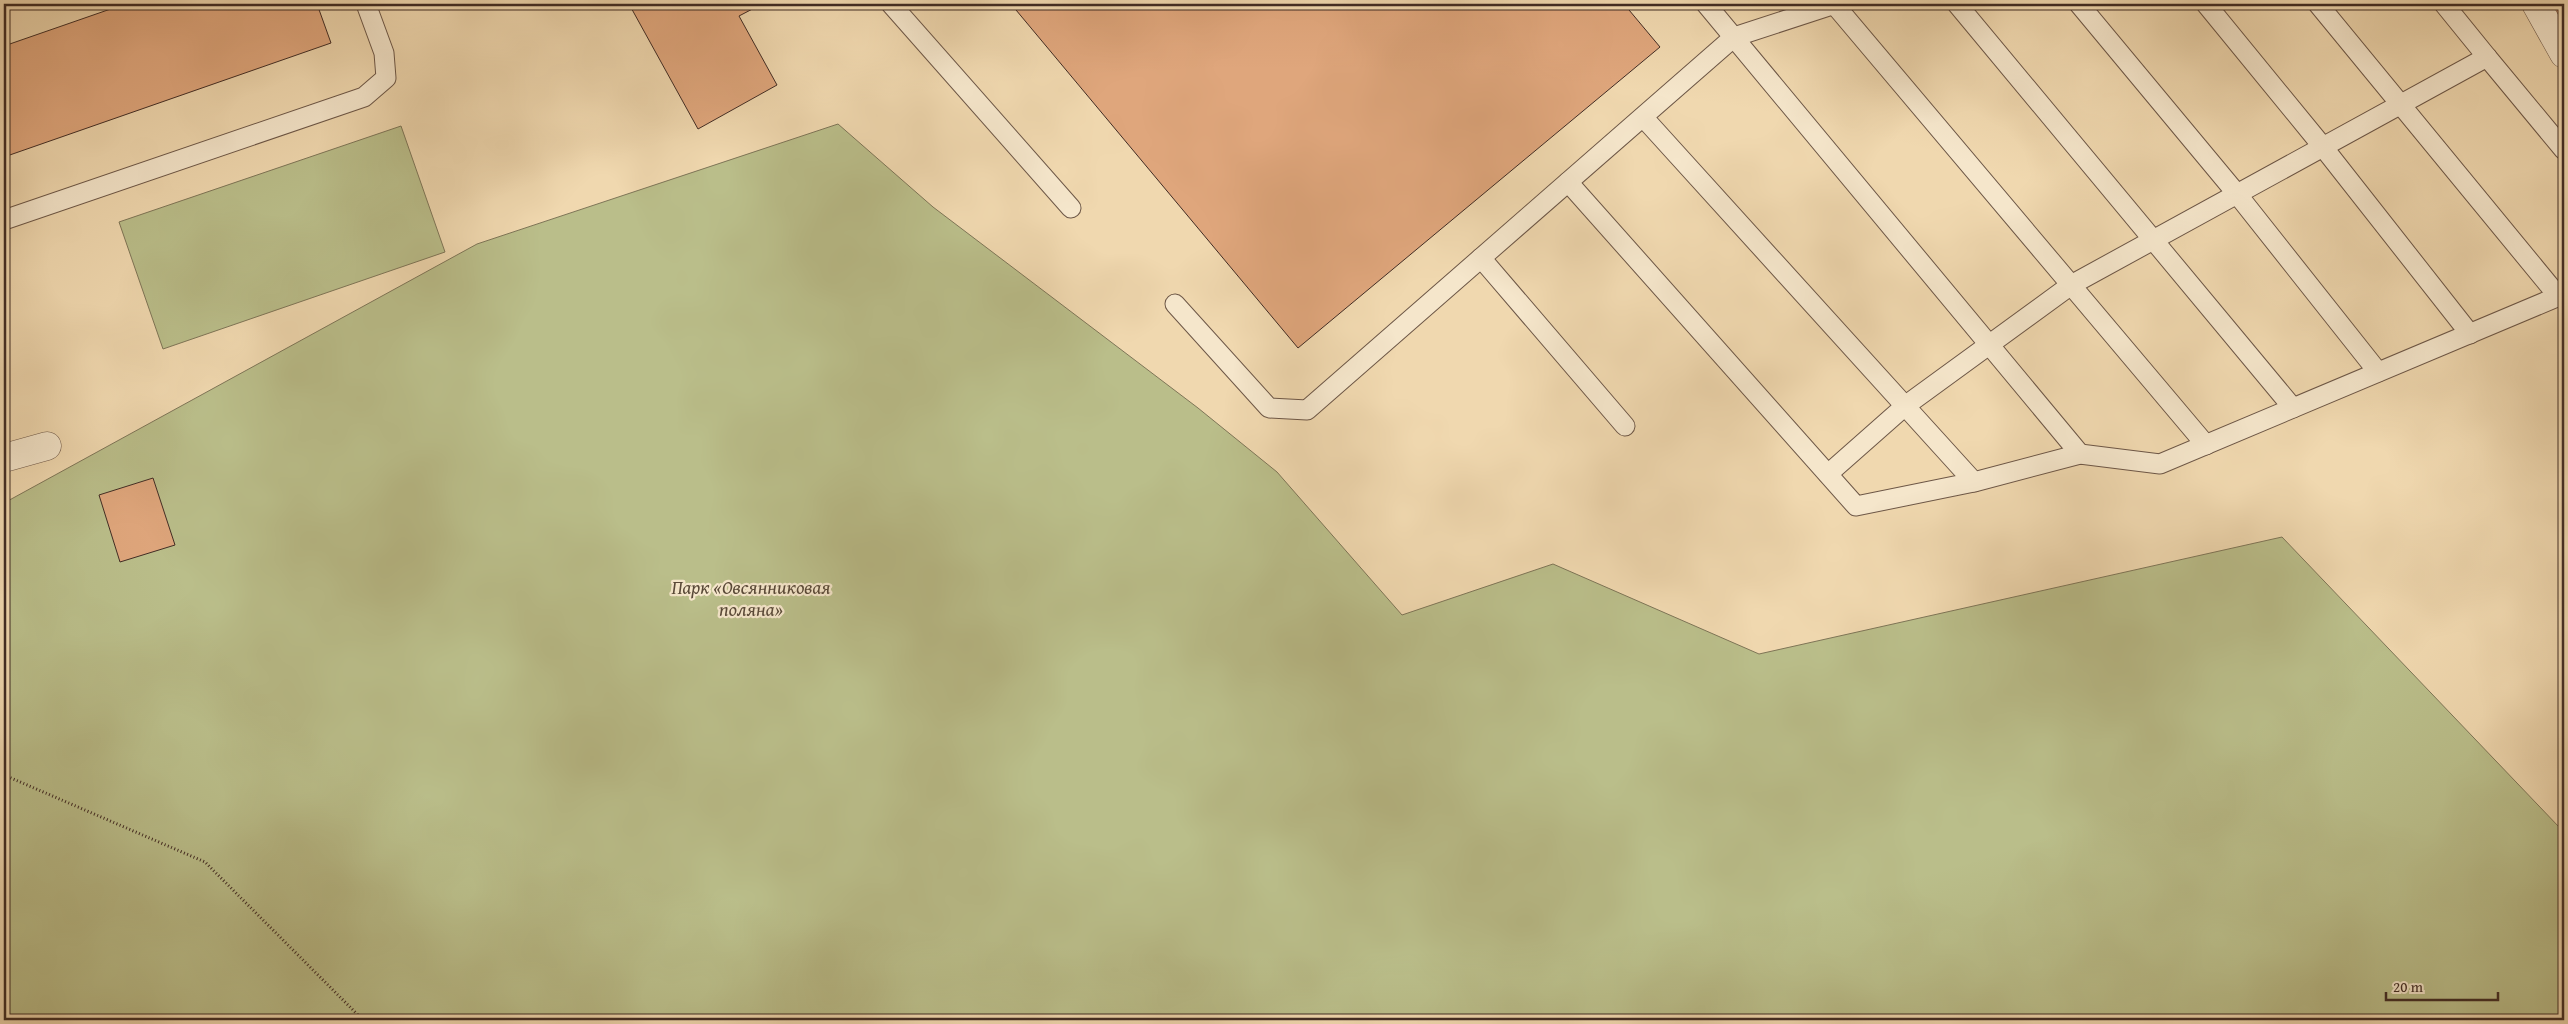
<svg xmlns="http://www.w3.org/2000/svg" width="2568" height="1024" font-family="'Gentium Book Plus',serif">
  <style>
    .green { fill: #babe8a; stroke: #7e7557 }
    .building { fill: #dfa67c; stroke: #412c24 }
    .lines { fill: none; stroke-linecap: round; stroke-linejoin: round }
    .lane-casing { stroke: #6d5747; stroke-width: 21 }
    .street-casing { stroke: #6d5747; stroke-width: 29 }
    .path { stroke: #412c24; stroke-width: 3; stroke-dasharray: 1 2.5; stroke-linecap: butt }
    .lane { stroke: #f5e6cb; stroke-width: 19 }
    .street { stroke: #f5e6cb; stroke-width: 28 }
    .labels { text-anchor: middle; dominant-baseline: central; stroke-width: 4.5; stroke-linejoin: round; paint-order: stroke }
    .park-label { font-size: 19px; font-style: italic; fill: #594938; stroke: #f5e6cb }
  </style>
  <rect width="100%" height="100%" fill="#f0d8af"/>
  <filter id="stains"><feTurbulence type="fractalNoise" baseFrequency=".004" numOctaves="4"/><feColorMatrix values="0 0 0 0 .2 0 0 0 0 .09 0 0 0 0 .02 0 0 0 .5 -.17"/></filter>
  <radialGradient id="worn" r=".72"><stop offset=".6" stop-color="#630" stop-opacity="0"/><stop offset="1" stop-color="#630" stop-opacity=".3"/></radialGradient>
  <g class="green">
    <polygon points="838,124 933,207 1198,408 1277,472 1402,615 1553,564 1759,654 2282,537 2559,827 2564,824 2564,1020 4,1020 4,503 477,244"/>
    <polygon points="401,126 445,252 163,349 119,222"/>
  </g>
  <g class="building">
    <polygon points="125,4 317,4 331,43 4,157 4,46"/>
    <polygon points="629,4 762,4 739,16 777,85 698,129"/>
    <polygon points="1011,4 1624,4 1660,47 1298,348"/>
    <polygon points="2546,4 2564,4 2564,35"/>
    <polygon points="4,390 9,407 4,409"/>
    <polygon points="153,478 175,545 120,562 99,495"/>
  </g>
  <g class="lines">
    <g class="lane-casing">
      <g id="lane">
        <polyline points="891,4 1071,208"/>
        <polyline points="1706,4 2080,454"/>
        <polyline points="1834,4 2206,445"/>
        <polyline points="1957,4 2293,408"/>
        <polyline points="2079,4 2237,194 2378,372"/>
        <polyline points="2206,4 2323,147 2470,334"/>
        <polyline points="2318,4 2558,296"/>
        <polyline points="2487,57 2564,150"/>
        <polyline points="1643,117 1974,482"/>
        <polyline points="1568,182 1856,506 1974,482 2080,454 2160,464 2564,294"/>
        <polyline points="4,220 364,97 386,78 384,53 366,4"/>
        <polyline points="1481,258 1625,426"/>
        <polyline points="1175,304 1269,408 1307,410 1734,37 1835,4"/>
        <polyline points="1828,474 1905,406 2071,285 2487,57 2444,4"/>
      </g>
    </g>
    <g class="street-casing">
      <g id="street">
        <polyline points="2536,4 2564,54"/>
        <polyline points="4,458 47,446"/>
      </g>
    </g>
    <polyline class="path" points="4,775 205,862 363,1020"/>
    <use href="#lane" class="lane"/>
    <use href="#street" class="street"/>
  </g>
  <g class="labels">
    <g class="park-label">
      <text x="751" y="587">Парк «Овсянниковая<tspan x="751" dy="22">поляна»</tspan></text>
    </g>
  </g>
  <rect width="2568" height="1024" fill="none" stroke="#f0d8af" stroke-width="20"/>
  <rect x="5" y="5" width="2558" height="1014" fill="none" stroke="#412c24" stroke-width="2.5"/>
  <rect x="10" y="10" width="2548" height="1004" fill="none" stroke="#412c24"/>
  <path d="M2386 992v8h112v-8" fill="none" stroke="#412c24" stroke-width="2.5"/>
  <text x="2393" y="992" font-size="15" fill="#412c24" stroke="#f5e6cb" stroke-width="4" paint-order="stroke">20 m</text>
  <rect width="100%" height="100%" filter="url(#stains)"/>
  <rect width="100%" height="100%" fill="url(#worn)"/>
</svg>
